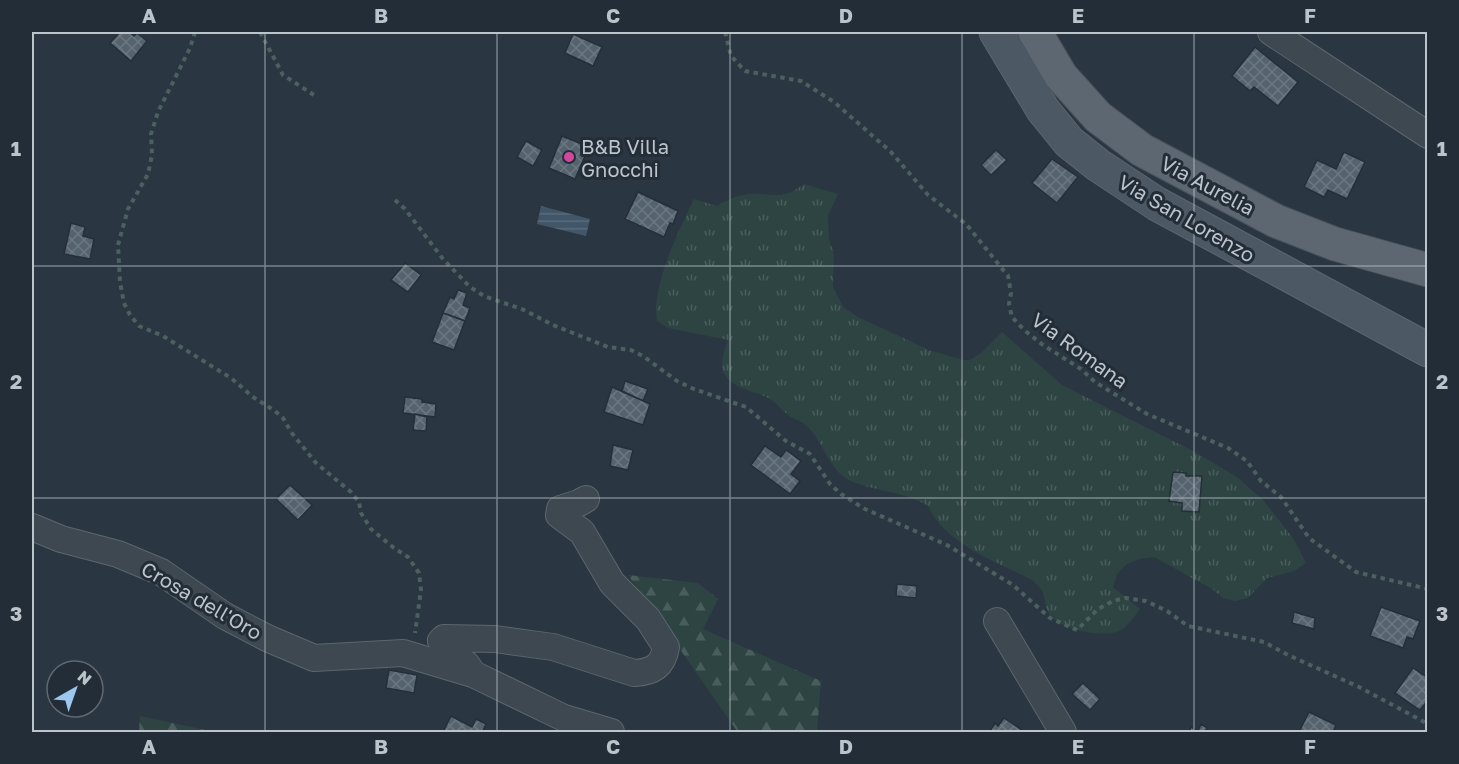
<svg xmlns="http://www.w3.org/2000/svg" width="1459" height="764" font-family="'Golos Text',sans-serif">
  <style>
    .grass { fill: url(#grass-tufts) }
    .forest { fill: url(#forest-firs) }
    .water { fill: url(#water-rules) }
    .building { fill: url(#building-cross-hatch); stroke: #252f39; stroke-width: 1.5 }
    .lines { fill: none; stroke-linecap: round; stroke-linejoin: round }
    .minor-casing { stroke: #5c666e; stroke-width: 28 }
    .secondary-casing { stroke: #5c666e; stroke-width: 35 }
    .primary-casing { stroke: #48515a; stroke-width: 35 }
    .path { stroke: #4c6060; stroke-width: 4; stroke-dasharray: 4.5 4.5; stroke-linecap: butt }
    .minor { stroke: #3e4851; stroke-width: 26 }
    .secondary { stroke: #4c5864; stroke-width: 33 }
    .primary { stroke: #5c6771; stroke-width: 33 }
    .grid { fill: none; stroke: #bbc3cb; stroke-width: 1.5; stroke-opacity: 0.55 }
    .hotel-dot { fill: #d1479c; stroke: #232d37; stroke-width: 2 }
    .labels { text-anchor: middle; dominant-baseline: central; stroke-width: 6; stroke-linejoin: round; paint-order: stroke }
    .poi-label { font-size: 20px; fill: #bbc3cb; stroke: #232d37; text-anchor: start }
    .street-label { font-size: 20px; fill: #bbc3cb; stroke: #232d37 }
    .neatline { fill: none; stroke: #bbc3cb; stroke-width: 2 }
    .grid-label { font-size: 20px; text-anchor: middle; font-weight: bold; fill: #bbc3cb }
  </style>
  <defs>
    <pattern id="grass-tufts" width="24" height="20" patternUnits="userSpaceOnUse" patternTransform="scale(1.5)"><rect width="24" height="20" fill="#2d4443"/><path d="M3 7l-1-3M5 7V3M7 7l1-3M15 17l-1-3M17 17v-4M19 17l1-3" fill="none" stroke="#4a5d5d"/></pattern>
    <pattern id="forest-firs" width="22" height="20" patternUnits="userSpaceOnUse" patternTransform="scale(1.5)"><rect width="22" height="20" fill="#2d4443"/><path d="M5 1l3.5 6h-7zM16 11l3.5 6h-7z" fill="#4a5d5d"/></pattern>
    <pattern id="water-rules" width="6" height="5" patternUnits="userSpaceOnUse" patternTransform="scale(1.5)"><rect width="6" height="5" fill="#415668"/><path d="M0 2.5h6" fill="none" stroke="#5a6d7c"/></pattern>
    <pattern id="building-cross-hatch" width="8" height="8" patternUnits="userSpaceOnUse" patternTransform="scale(1.5)"><rect width="8" height="8" fill="#55636e"/><path d="M0 0l8 8M0 8l8-8" fill="none" stroke="#6c7881"/></pattern>
  </defs>
  <rect width="100%" height="100%" fill="#2a3641"/>
  <path class="grass" d="M 804,184 L 838,194 L 828,215 L 829,238 L 834,255 L 833,287 L 843,307 L 858,317 L 929,350 L 963,360 L 970,360 L 981,353 L 1002,332 L 1062,385 L 1195,452 L 1237,477 L 1263,500 L 1293,538 L 1306,563 L 1294,571 L 1267,578 L 1248,598 L 1235,601 L 1223,598 L 1212,589 L 1154,557 L 1140,559 L 1127,564 L 1117,574 L 1113,587 L 1140,609 C 1135,615 1128,627 1121,630 C 1105,639 1062,630 1051,616 C 1044,608 1046,599 1042,590 C 1040,587 1035,583 1032,580 C 996,561 946,545 928,506 C 903,491 879,492 853,482 C 827,472 825,439 803,423 C 800,421 795,419 791,417 C 783,412 778,404 770,399 C 756,391 735,390 725,375 C 718,365 725,350 728,340 L 668,328 L 657,321 C 651,286 679,230 694,199 L 716,206 C 725,202 734,196 744,195 C 770,190 779,204 804,184 Z"/>
  <g class="forest">
    <polygon points="628,575 698,583 718,599 703,629 821,681 817,732 737,731"/>
    <polygon points="140,716 215,732 139,732"/>
  </g>
  <polygon class="water" points="541,206 590,219 586,236 537,224"/>
  <g class="building">
    <polygon points="120,32 129,32 134,36 137,33 147,41 131,61 110,43"/>
    <polygon points="573,34 602,47 593,66 565,53"/>
    <polygon points="1255,47 1298,82 1278,106 1254,87 1250,91 1232,76"/>
    <polygon points="562,136 589,147 575,179 549,168"/>
    <polygon points="526,141 542,150 533,166 517,157"/>
    <polygon points="996,150 1007,160 991,175 981,165"/>
    <polygon points="1344,152 1365,162 1347,199 1328,190 1324,197 1304,187 1317,160 1336,169"/>
    <polygon points="1052,159 1078,177 1057,203 1032,183"/>
    <polygon points="638,192 678,211 673,224 670,223 664,237 625,219"/>
    <polygon points="71,223 85,227 83,236 94,239 90,259 64,254"/>
    <polygon points="405,263 421,275 408,292 391,280"/>
    <polygon points="458,290 467,293 463,305 470,308 465,321 443,313 450,297 454,299"/>
    <polygon points="443,313 465,321 454,350 432,342"/>
    <polygon points="625,381 648,389 643,401 622,391"/>
    <polygon points="612,387 650,404 643,425 604,412"/>
    <polygon points="405,397 422,399 422,402 436,404 435,417 403,413"/>
    <polygon points="415,414 427,417 426,431 413,430"/>
    <polygon points="613,445 633,450 628,470 610,466"/>
    <polygon points="765,446 781,457 786,450 801,461 791,474 800,481 790,494 751,465"/>
    <polygon points="1173,472 1186,473 1186,476 1202,476 1199,512 1182,511 1182,503 1169,501"/>
    <polygon points="290,485 312,505 298,520 276,499"/>
    <polygon points="897,584 917,586 916,598 896,596"/>
    <polygon points="1381,607 1420,621 1413,639 1407,637 1403,648 1370,636"/>
    <polygon points="1294,612 1315,618 1314,629 1292,623"/>
    <polygon points="1413,668 1428,678 1428,700 1420,710 1395,693"/>
    <polygon points="389,670 417,675 414,693 386,688"/>
    <polygon points="1083,683 1100,699 1090,710 1072,694"/>
    <polygon points="1309,712 1336,725 1333,732 1304,732 1300,730"/>
    <polygon points="451,716 472,727 476,719 486,724 482,732 443,732"/>
    <polygon points="1004,718 1022,730 1021,732 992,732 990,731 995,723 998,726"/>
    <polygon points="1201,724 1207,728 1205,732 1189,732 1191,727 1198,731"/>
  </g>
  <g class="lines">
    <g class="minor-casing">
      <g id="minor">
        <polyline points="1271,32 1428,135"/>
        <polyline points="32,527 61,539 118,554 161,572 225,616 267,638 314,658 403,653 473,674 564,718 611,732"/>
        <polyline points="997,621 1063,732"/>
        <path d="M 471,671 L 467,665 L 442,644 L 441,641 L 444,638 L 495,639 L 553,647 L 634,673 C 653,672 663,666 666,647 L 648,619 L 612,583 L 582,532 L 559,515 L 560,509 L 579,503 L 586,499"/>
      </g>
    </g>
    <g class="secondary-casing">
      <polyline id="secondary" points="996,32 1043,110 1069,142 1098,165 1157,204 1428,350"/>
    </g>
    <g class="primary-casing">
      <polyline id="primary" points="1035,32 1061,76 1098,117 1142,150 1276,221 1335,244 1428,270"/>
    </g>
    <g class="path">
      <polyline points="195,32 190,48 158,112 151,134 152,155 148,174 128,209 118,245 120,282 124,303 130,315 139,326 163,336 231,378 253,397 275,411 283,418 291,432 316,463 351,492 359,502 361,513 371,529 394,548 408,557 419,573 421,590 415,633"/>
      <polyline points="260,32 283,75 317,97"/>
      <polyline points="725,32 731,56 745,71 801,81 834,102 891,152 928,195 966,224 1008,276 1011,293 1009,304 1012,317 1024,330 1043,345 1081,369 1095,382 1147,414 1228,448 1247,461 1261,481 1281,497 1309,538 1356,572 1428,589"/>
      <polyline points="395,200 405,209 443,259 470,287 484,296 524,310 553,325 608,347 631,350 643,356 677,381 694,389 746,407 786,441 810,454 830,484 841,494 865,509 947,545 1013,585 1050,618 1077,630 1098,609 1113,601 1125,598 1146,601 1167,611 1188,626 1264,642 1288,655 1359,687 1428,724"/>
    </g>
    <use href="#minor" class="minor"/>
    <use href="#secondary" class="secondary"/>
    <use href="#primary" class="primary"/>
  </g>
  <path class="grid" d="M 265,32 L 265,732M 497,32 L 497,732M 730,32 L 730,732M 962,32 L 962,732M 1194,32 L 1194,732M 32,266 L 1428,266M 32,498 L 1428,498"/>
  <circle class="hotel-dot" cx="569" cy="157" r="6"/>
  <g class="labels">
    <g class="poi-label">
      <text x="581" y="146">B&amp;B Villa<tspan x="581" dy="23">Gnocchi</tspan></text>
    </g>
    <g class="street-label">
      <text transform="translate(1208 185) rotate(28)">Via Aurelia</text>
      <text transform="translate(1187 218) rotate(30)">Via San Lorenzo</text>
      <text transform="translate(1080 350) rotate(36)">Via Romana</text>
      <text transform="translate(202 600) rotate(30)">Crosa dell'Oro</text>
    </g>
  </g>
  <rect width="1459" height="764" fill="none" stroke="#232d37" stroke-width="66"/>
  <g transform="translate(75 689) rotate(40)"><circle r="28" fill="#232d37" stroke="#606972" stroke-width="1.5"/>
  <path d="M0-4.5L10 22L0 15L-10 22Z" fill="#9cc5ef"/>
  <text y="-9" font-size="16" font-weight="bold" text-anchor="middle" fill="#bbc3cb">N</text>
  </g>
  <rect x="33" y="33" width="1393" height="698" class="neatline"/>
  <g class="grid-label">
    <text x="149" y="23">A</text>
    <text x="381" y="23">B</text>
    <text x="613" y="23">C</text>
    <text x="846" y="23">D</text>
    <text x="1078" y="23">E</text>
    <text x="1310" y="23">F</text>
    <text x="16" y="156">1</text>
    <text x="1442" y="156">1</text>
    <text x="16" y="389">2</text>
    <text x="1442" y="389">2</text>
    <text x="16" y="621">3</text>
    <text x="1442" y="621">3</text>
    <text x="149" y="754">A</text>
    <text x="381" y="754">B</text>
    <text x="613" y="754">C</text>
    <text x="846" y="754">D</text>
    <text x="1078" y="754">E</text>
    <text x="1310" y="754">F</text>
  </g>
</svg>
